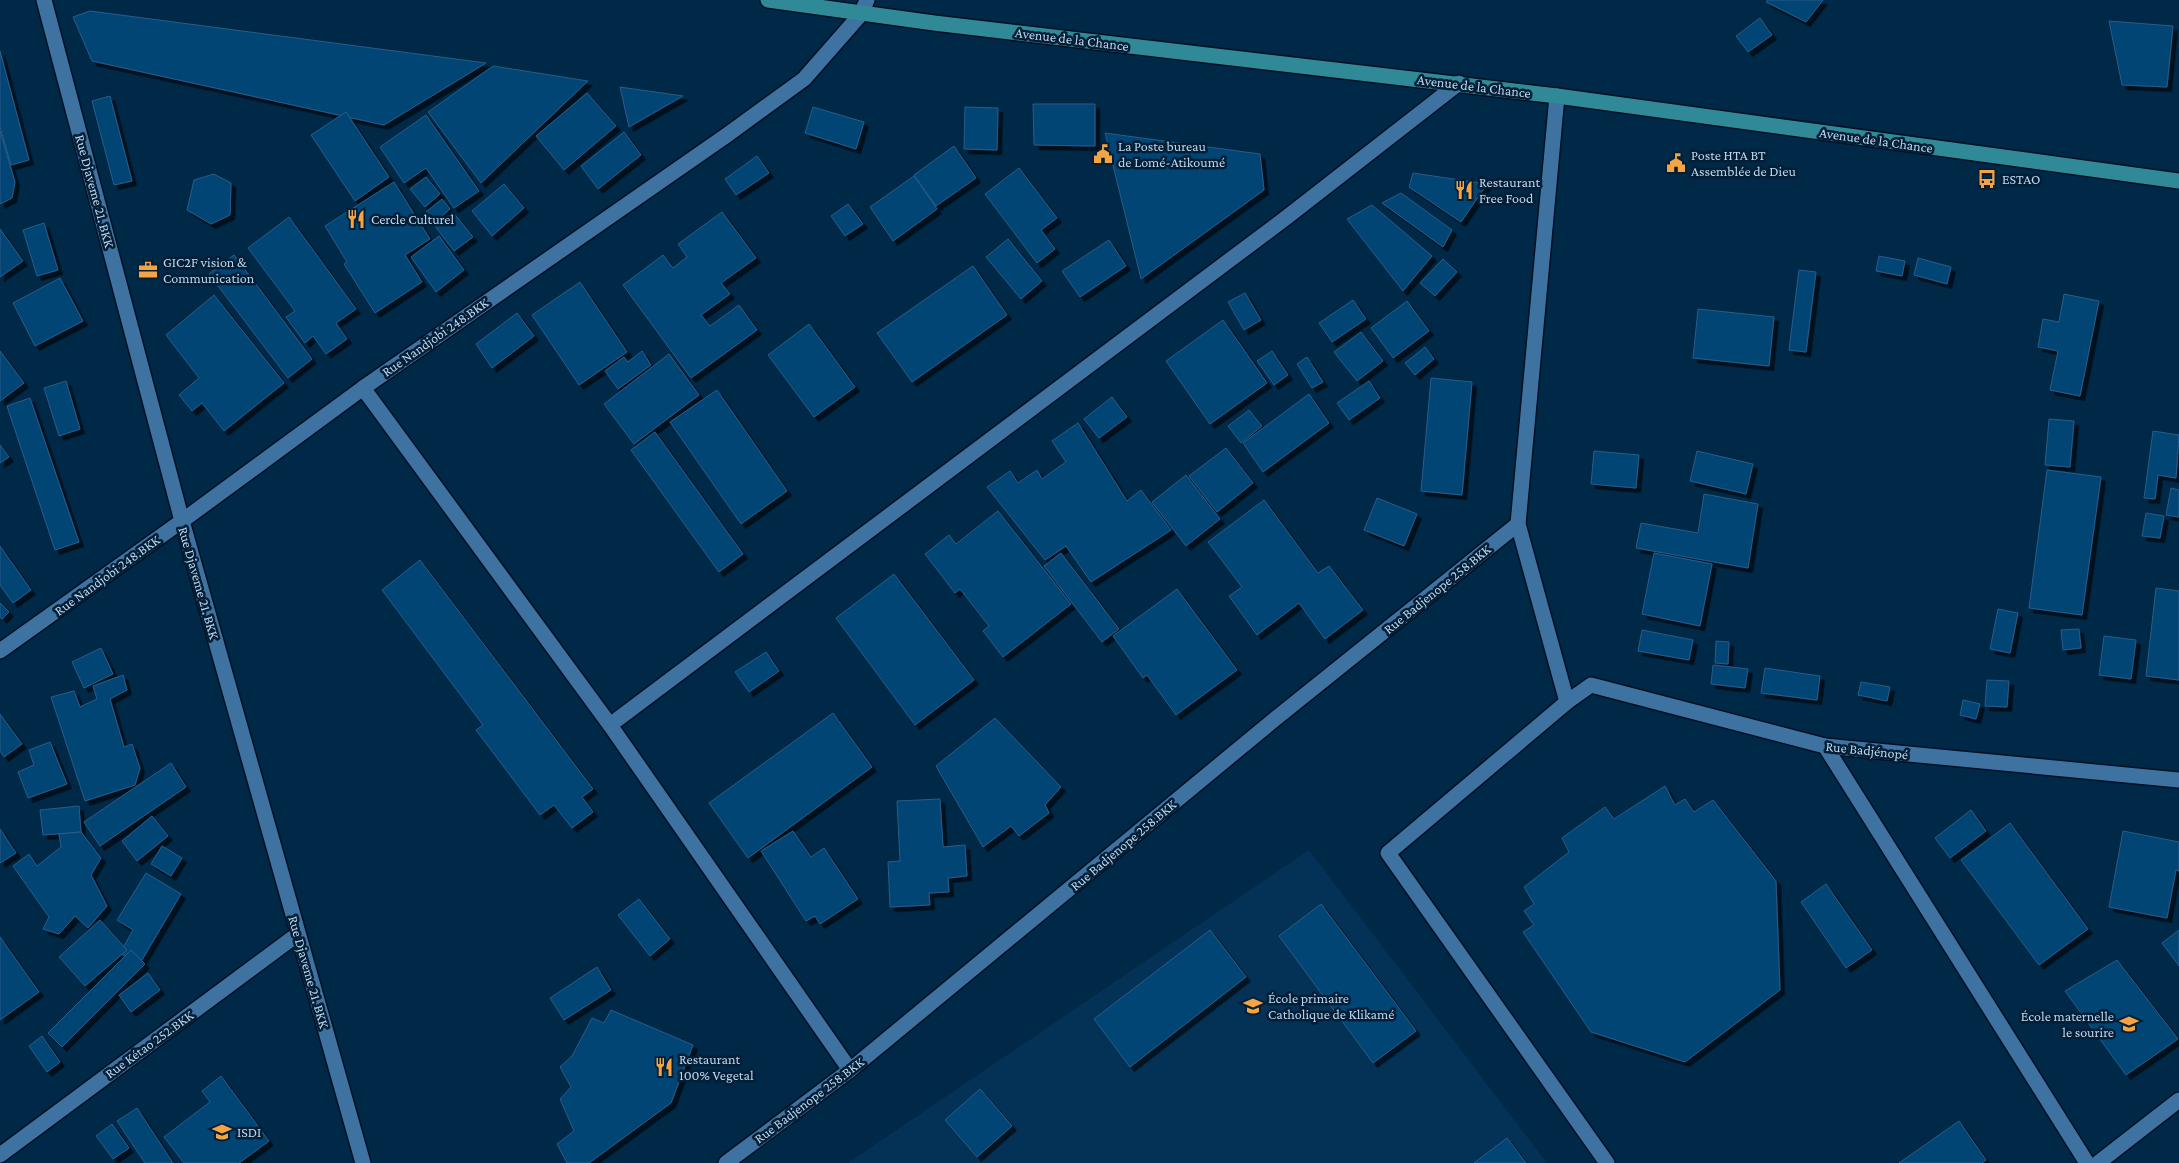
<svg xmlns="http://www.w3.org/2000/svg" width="2179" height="1163" font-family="'Crimson Pro',serif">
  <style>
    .built { fill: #043256 }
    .building { fill: #044573; stroke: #285c89; filter: url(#shadow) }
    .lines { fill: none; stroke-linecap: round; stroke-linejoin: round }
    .minor-casing { stroke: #001025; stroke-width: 18 }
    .major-casing { stroke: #001025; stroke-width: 18 }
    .minor { stroke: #3e72a0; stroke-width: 15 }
    .major { stroke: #308997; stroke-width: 15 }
    .labels { text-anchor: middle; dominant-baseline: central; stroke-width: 5; stroke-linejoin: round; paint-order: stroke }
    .street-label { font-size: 14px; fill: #bbd6f0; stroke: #031e35 }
    .poi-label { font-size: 14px; fill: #bbd6f0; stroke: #031e35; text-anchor: start }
  </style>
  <defs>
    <filter id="shadow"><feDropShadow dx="4.5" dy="4.5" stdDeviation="0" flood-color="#0009"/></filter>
  </defs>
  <rect width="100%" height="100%" fill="#002847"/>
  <polygon class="built" points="1309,850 1547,1163 848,1163"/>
  <g class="building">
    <polygon points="1768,0 1823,0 1806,22 1766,2"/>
    <polygon points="90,11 486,63 384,125 92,61 73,17"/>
    <polygon points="1760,18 1772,35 1748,52 1736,36"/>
    <polygon points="2109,21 2173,26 2167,87 2122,85"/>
    <polygon points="0,51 29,160 11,165 0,127"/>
    <polygon points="493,66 588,81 481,183 428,112"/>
    <polygon points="620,87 683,96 629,127"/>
    <polygon points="587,93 616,126 564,170 536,136"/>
    <polygon points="110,96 132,181 114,185 92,101"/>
    <polygon points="1033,104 1095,104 1095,146 1034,145"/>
    <polygon points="813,107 864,122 856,149 805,133"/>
    <polygon points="965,107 998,108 997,150 964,149"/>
    <polygon points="346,112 389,177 355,201 311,135"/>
    <polygon points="426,115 479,191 454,208 426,168 404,183 380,147"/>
    <polygon points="0,131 15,182 12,198 0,204"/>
    <polygon points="624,132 641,155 598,189 581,166"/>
    <polygon points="1105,133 1260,154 1264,190 1141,279"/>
    <polygon points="954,146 976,178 936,206 914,175"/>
    <polygon points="757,156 769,173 736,195 725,179"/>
    <polygon points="1019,168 1057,218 1041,230 1055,249 1037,263 985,194"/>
    <polygon points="1413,173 1487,184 1461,222 1409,187"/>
    <polygon points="214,174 231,183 230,215 211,224 187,210 194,180"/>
    <polygon points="914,176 937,209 893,241 870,207"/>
    <polygon points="426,177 440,194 425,207 410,189"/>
    <polygon points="394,182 430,239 405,255 422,282 375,313 344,264 347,262 325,226"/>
    <polygon points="504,184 524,208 492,236 472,211"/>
    <polygon points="1401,193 1452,230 1443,247 1382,203"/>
    <polygon points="442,199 450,209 435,222 426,212"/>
    <polygon points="848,204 863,224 845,236 831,216"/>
    <polygon points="1372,205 1432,256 1403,291 1347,219"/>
    <polygon points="453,212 473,237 454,251 435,226"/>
    <polygon points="722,212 756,258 721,283 730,294 701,315 710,326 739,305 757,330 691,378 623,285 663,255 673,268 687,257 678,244"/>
    <polygon points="289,217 356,309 336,323 347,339 326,354 313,336 305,343 286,317 295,311 248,248"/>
    <polygon points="44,223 58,270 37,276 23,230"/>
    <polygon points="0,229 23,261 0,277"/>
    <polygon points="439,236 464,270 436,292 411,257"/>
    <polygon points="1008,239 1042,281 1021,299 986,257"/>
    <polygon points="1109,240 1126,266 1080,297 1062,271"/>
    <polygon points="234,255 312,359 288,378 209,274"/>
    <polygon points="1879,256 1905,261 1902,276 1876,271"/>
    <polygon points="1918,258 1951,267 1947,284 1914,275"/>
    <polygon points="1443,259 1457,272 1435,296 1420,283"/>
    <polygon points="973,266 1007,315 912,382 877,333"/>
    <polygon points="1799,270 1816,272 1806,352 1789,350"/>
    <polygon points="60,278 83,321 35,346 13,303"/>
    <polygon points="580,282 627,352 579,385 532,315"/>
    <polygon points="1245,293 1261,320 1244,330 1228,302"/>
    <polygon points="2064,294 2099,301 2080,396 2050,390 2058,351 2038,347 2043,319 2059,322"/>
    <polygon points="214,295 284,383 224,431 202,403 192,411 179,395 199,378 166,335"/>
    <polygon points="1353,300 1366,319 1332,342 1319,323"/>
    <polygon points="1407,301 1429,331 1393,358 1371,328"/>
    <polygon points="1698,309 1774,317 1769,366 1693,358"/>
    <polygon points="517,313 534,336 492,368 476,344"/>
    <polygon points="1223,320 1267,383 1210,424 1166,361"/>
    <polygon points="809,324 855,387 814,417 768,355"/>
    <polygon points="1361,332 1383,361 1357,381 1334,352"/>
    <polygon points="1425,347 1434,359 1415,375 1405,363"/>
    <polygon points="0,351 24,383 0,401"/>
    <polygon points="642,351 651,365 618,389 605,371 624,357 628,362"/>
    <polygon points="1272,351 1288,375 1274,385 1257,361"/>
    <polygon points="669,354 699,395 634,444 604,404"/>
    <polygon points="1307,357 1323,382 1312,388 1297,364"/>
    <polygon points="1431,378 1472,382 1462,495 1421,491"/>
    <polygon points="66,381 80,429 59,436 44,388"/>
    <polygon points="1369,381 1380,398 1349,420 1337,403"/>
    <polygon points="717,390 787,491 741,524 670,422"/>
    <polygon points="1309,394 1329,423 1263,472 1243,443"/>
    <polygon points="1112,397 1127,417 1099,438 1084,419"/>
    <polygon points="30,398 79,542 55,550 7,406"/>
    <polygon points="1249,410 1262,426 1241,443 1228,426"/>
    <polygon points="2049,419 2074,421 2070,467 2045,465"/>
    <polygon points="1078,423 1127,501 1141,490 1171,530 1091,582 1066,546 1045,560 987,487 1010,471 1018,483 1037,470 1042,479 1066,462 1052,441"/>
    <polygon points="2153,431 2179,435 2176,478 2158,475 2155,499 2144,498"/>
    <polygon points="655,432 743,554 719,572 631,450"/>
    <polygon points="0,445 9,457 0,463"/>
    <polygon points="1226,448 1253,483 1217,512 1189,476"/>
    <polygon points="1594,451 1639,455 1636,488 1591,484"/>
    <polygon points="1697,451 1753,464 1746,494 1690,481"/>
    <polygon points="2047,470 2101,477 2082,615 2029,608"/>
    <polygon points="1186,475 1220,519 1186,546 1152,502"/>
    <polygon points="2171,488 2179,490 2179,517 2166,515"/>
    <polygon points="1704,494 1758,504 1748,568 1636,548 1641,523 1698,533"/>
    <polygon points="1377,498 1417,514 1404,546 1364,530"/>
    <polygon points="1264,500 1318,573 1329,566 1363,610 1325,639 1299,603 1257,635 1229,596 1242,587 1208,542"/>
    <polygon points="998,511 1071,604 1003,657 983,631 989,626 960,589 955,593 925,554 949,535 956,544"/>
    <polygon points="2146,513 2164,516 2160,538 2142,536"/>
    <polygon points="0,546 31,590 13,603 0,585"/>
    <polygon points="1061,553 1119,629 1102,642 1044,566"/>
    <polygon points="1654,553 1712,564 1700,626 1642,614"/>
    <polygon points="420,560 593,789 582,797 593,812 572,828 554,805 540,815 476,730 483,725 382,590"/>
    <polygon points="894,574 974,680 915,725 836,618"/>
    <polygon points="2156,588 2179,591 2179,680 2146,676"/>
    <polygon points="1177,589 1237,670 1176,715 1147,675 1143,678 1113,636"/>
    <polygon points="0,603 9,612 2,619 0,617"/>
    <polygon points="1998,609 2018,613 2010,653 1990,649"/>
    <polygon points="2079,629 2081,648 2063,650 2061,630"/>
    <polygon points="1642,630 1693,640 1689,660 1638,651"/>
    <polygon points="2104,636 2136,640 2131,679 2099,675"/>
    <polygon points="1716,641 1729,642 1728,664 1715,663"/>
    <polygon points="101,648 113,674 84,688 72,662"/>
    <polygon points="766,652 779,671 749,692 735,672"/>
    <polygon points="1713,665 1748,669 1745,688 1711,684"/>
    <polygon points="1765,668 1820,676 1817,700 1761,693"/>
    <polygon points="123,675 127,690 110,699 124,747 132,744 140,768 135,785 85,801 51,697 74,691 80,707 97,699 93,686"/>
    <polygon points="1987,680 2009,681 2007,707 1985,706"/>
    <polygon points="1861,682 1890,687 1887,701 1858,695"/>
    <polygon points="1963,700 1980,704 1976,719 1960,715"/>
    <polygon points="833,713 872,767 748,858 709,803"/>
    <polygon points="0,714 22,744 4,757 0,751"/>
    <polygon points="995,718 1061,787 1045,805 1049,813 1019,836 1011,826 983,847 936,766"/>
    <polygon points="50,742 67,784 28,798 18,772 34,765 29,750"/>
    <polygon points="171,763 186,787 100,846 84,822"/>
    <polygon points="1665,786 1675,805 1685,799 1694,812 1713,800 1776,881 1780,990 1685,1062 1591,1032 1523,932 1534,925 1524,911 1534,904 1524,887 1569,852 1562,838 1605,807 1614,819"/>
    <polygon points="940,799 943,847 965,845 967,876 948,878 949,892 929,893 930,905 890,907 888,862 900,861 897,801"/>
    <polygon points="79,806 81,832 43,835 40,810"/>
    <polygon points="1971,810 1986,831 1950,858 1935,838"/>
    <polygon points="152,816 168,836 137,861 122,841"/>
    <polygon points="2010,823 2088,929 2039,965 1961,860"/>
    <polygon points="0,829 16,853 0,863"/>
    <polygon points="793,831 811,857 824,848 858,899 820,924 815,916 806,921 761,851"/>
    <polygon points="2123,831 2179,842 2179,871 2176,870 2167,918 2109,907"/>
    <polygon points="81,832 101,858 91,875 107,906 88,928 75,916 59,934 43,929 49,917 13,866 29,854 37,866 61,847 59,834"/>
    <polygon points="162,846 182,858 171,876 151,864"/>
    <polygon points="146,873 181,894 139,965 120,953 133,930 117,920"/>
    <polygon points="1826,884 1872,950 1846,968 1801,902"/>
    <polygon points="639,899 670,939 650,956 618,915"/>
    <polygon points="1321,904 1416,1031 1373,1063 1279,936"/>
    <polygon points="100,920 127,950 85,986 59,957"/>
    <polygon points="1210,930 1246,977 1130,1067 1094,1019"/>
    <polygon points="2179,930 2179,966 2162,943"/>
    <polygon points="0,937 39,992 0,1020"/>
    <polygon points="131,950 145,964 62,1047 48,1033"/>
    <polygon points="2117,960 2178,1039 2126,1075 2065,991"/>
    <polygon points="597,967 611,990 564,1020 550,998"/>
    <polygon points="148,973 160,990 131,1012 119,995"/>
    <polygon points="611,1010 693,1045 671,1103 589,1163 567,1163 557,1144 574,1131 560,1099 571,1087 560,1067 572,1056 592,1018 604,1023"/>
    <polygon points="42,1036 60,1062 47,1072 29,1046"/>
    <polygon points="221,1076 269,1141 239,1163 184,1163 164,1137 210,1102 202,1091"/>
    <polygon points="980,1089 1012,1126 977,1157 945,1120"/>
    <polygon points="137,1108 173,1163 145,1163 117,1121"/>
    <polygon points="1959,1121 1986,1160 1982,1163 1899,1163"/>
    <polygon points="112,1124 129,1148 113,1159 96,1136"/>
    <polygon points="1507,1138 1526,1163 1474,1163"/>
  </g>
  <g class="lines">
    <g class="minor-casing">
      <g id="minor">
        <polyline points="44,0 182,521 363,1163"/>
        <polyline points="1557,96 1518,524 1567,702"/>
        <polyline points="363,388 610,725 850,1070"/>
        <polyline points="0,651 182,521 363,388 727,135 804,79 861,14 867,0"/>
        <polyline points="610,725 1287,217 1459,83"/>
        <polyline points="1825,746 2087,1163"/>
        <polyline points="0,1155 298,934"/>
        <polyline points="726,1163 850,1070 1275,719 1518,524"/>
        <polyline points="1607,1163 1388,853 1567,702 1591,685 1825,746 2179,780"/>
        <polyline points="2098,1163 2179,1100"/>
      </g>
    </g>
    <g class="major-casing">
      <polyline id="major" points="768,0 934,23 1557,96 2179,181"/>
    </g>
    <use href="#minor" class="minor"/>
    <use href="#major" class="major"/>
  </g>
  <defs>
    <g id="civic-bare" transform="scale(1.5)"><path d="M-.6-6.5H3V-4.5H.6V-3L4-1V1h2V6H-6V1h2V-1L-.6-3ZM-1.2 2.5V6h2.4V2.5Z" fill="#f4a444" stroke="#031e35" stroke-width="2.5" paint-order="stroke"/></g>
    <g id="bus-bare" transform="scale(1.5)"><path d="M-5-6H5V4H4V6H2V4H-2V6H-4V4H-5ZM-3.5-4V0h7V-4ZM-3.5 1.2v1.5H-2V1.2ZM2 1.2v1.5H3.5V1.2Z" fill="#f4a444" stroke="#031e35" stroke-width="2.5" paint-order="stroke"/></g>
    <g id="restaurant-bare" transform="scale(1.5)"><path d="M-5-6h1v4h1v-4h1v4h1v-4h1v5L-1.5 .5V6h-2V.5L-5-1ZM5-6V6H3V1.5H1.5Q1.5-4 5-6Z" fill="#f4a444" stroke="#031e35" stroke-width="2.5" paint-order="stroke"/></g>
    <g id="office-bare" transform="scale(1.5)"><path d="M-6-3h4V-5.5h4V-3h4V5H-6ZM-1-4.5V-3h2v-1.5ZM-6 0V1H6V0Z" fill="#f4a444" stroke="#031e35" stroke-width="2.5" paint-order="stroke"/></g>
    <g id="school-bare" transform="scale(1.5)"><path d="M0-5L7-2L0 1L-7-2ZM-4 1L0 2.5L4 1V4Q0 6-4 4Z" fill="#f4a444" stroke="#031e35" stroke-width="2.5" paint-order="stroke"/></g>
    <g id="university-bare" transform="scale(1.5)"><path d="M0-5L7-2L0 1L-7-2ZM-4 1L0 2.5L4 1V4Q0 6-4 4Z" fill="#f4a444" stroke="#031e35" stroke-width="2.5" paint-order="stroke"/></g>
  </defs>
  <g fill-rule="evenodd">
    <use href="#civic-bare" x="1103" y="154"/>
    <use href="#civic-bare" x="1676" y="163"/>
    <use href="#bus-bare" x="1987" y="179"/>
    <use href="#restaurant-bare" x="1464" y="190"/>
    <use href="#restaurant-bare" x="356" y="219"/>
    <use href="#office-bare" x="148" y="270"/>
    <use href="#school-bare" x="1253" y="1006"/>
    <use href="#school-bare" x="2129" y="1024"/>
    <use href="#restaurant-bare" x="664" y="1067"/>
    <use href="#university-bare" x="222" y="1132"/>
  </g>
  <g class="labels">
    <g class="street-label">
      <text transform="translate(1072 39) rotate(7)">Avenue de la Chance</text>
      <text transform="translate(1474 86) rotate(7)">Avenue de la Chance</text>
      <text transform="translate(1876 140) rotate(8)">Avenue de la Chance</text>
      <text transform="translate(95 191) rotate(75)">Rue Djaveme 21. BKK</text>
      <text transform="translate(435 337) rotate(-35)">Rue Nandjobi 248.BKK</text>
      <text transform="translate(107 575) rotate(-36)">Rue Nandjobi 248.BKK</text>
      <text transform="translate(199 583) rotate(74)">Rue Djaveme 21. BKK</text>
      <text transform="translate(1437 589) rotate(-39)">Rue Badjenope 258.BKK</text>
      <text transform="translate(1867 750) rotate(6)">Rue Badjénopé</text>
      <text transform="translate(1123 845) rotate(-40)">Rue Badjenope 258.BKK</text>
      <text transform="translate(309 972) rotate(74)">Rue Djaveme 21. BKK</text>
      <text transform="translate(149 1044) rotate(-36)">Rue Kétao 252.BKK</text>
      <text transform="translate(809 1100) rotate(-37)">Rue Badjenope 258.BKK</text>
    </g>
    <g class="poi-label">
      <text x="1118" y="146">La Poste bureau<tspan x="1118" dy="16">de Lomé-Atikoumé</tspan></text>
      <text x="1691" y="155">Poste HTA BT<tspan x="1691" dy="16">Assemblée de Dieu</tspan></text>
      <text x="2002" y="179">ESTAO</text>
      <text x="1479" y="182">Restaurant<tspan x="1479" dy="16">Free Food</tspan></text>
      <text x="371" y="219">Cercle Culturel</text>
      <text x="163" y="262">GIC2F vision &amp;<tspan x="163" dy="16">Communication</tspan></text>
      <text x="1268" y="998">École primaire<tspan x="1268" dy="16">Catholique de Klikamé</tspan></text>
      <text x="2114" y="1016" text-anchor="end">École maternelle<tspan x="2114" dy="16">le sourire</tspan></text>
      <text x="679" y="1059">Restaurant<tspan x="679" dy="16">100% Vegetal</tspan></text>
      <text x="237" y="1132">ISDI</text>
    </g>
  </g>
</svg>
